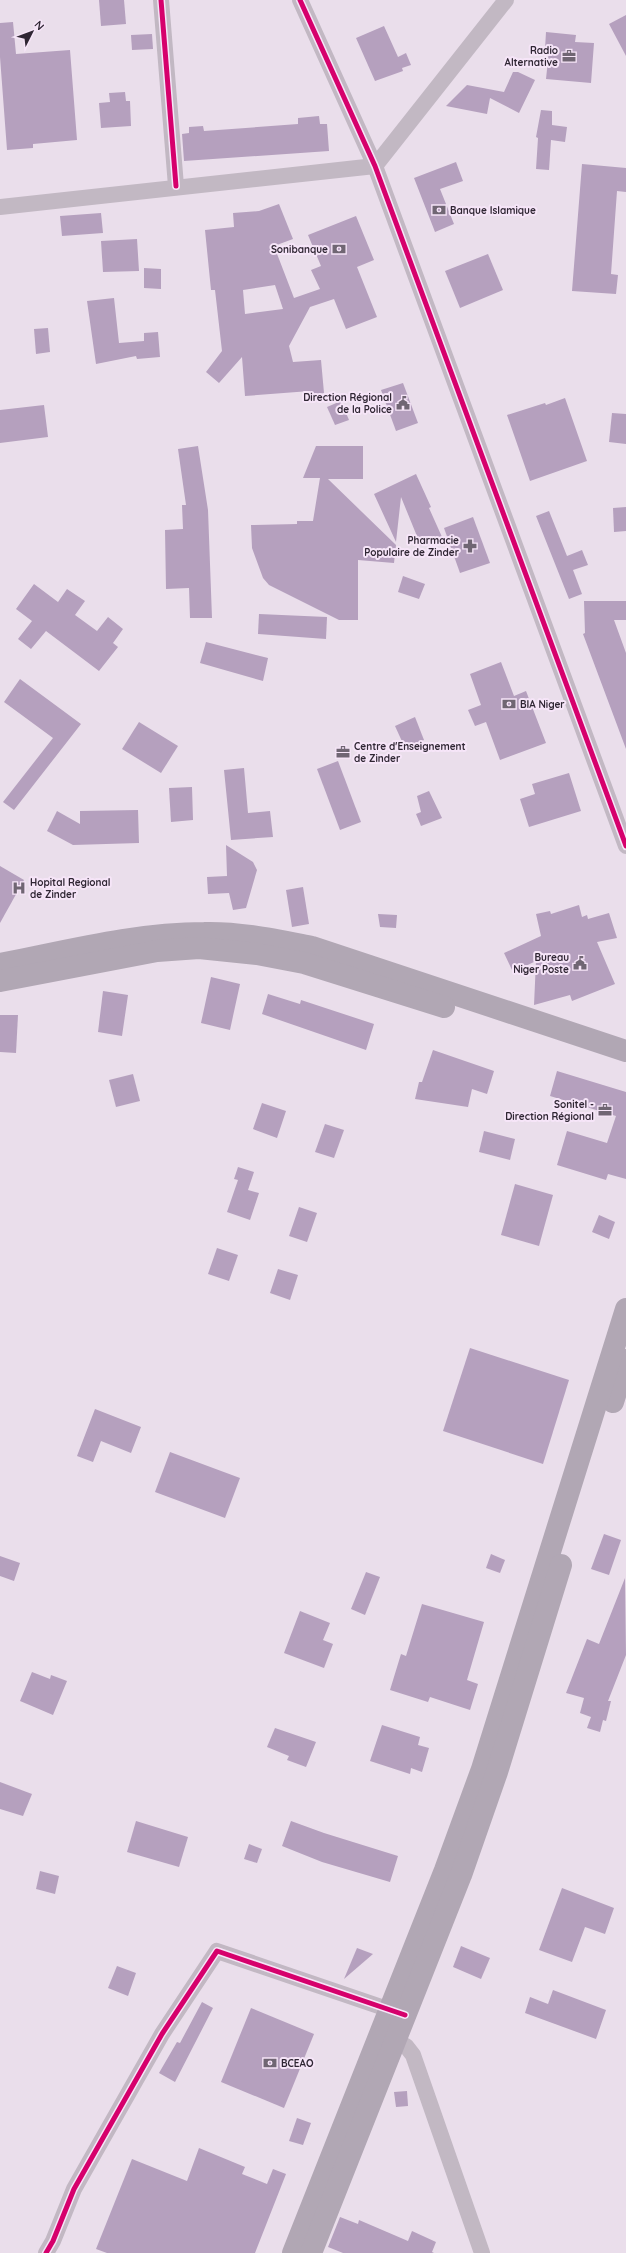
<svg xmlns="http://www.w3.org/2000/svg" width="626" height="2253" font-family="Quicksand,sans-serif">
  <style>
    .building { fill: #b5a0be; fill-rule: evenodd }
    .lines { fill: none; stroke-linecap: round; stroke-linejoin: round }
    .minor { stroke: #c2b8c3; stroke-width: 16 }
    .highway { stroke: #b1a7b4; stroke-width: 22 }
    .cycleway-casing { stroke: #f6e5f8; stroke-width: 8 }
    .cycleway { stroke: #d6006c; stroke-width: 5 }
    .labels { text-anchor: middle; dominant-baseline: central; stroke-width: 4; stroke-linejoin: round; paint-order: stroke }
    .poi-label { font-size: 10px; font-weight: bold; fill: #2f2633; stroke: #f6e5f8; text-anchor: end }
  </style>
  <rect width="100%" height="100%" fill="#eadeeb"/>
  <g class="building">
    <polygon points="99,0 124,0 126,24 101,26"/>
    <polygon points="626,15 626,56 609,24"/>
    <polygon points="13,22 16,54 70,50 77,140 33,144 33,148 7,150 0,57 0,23"/>
    <polygon points="384,26 398,57 406,53 411,65 402,68 403,71 375,81 356,38"/>
    <polygon points="546,32 576,35 575,42 594,43 591,83 546,79 549,50 545,49"/>
    <polygon points="152,34 153,49 132,50 131,35"/>
    <polygon points="513,72 518,72 535,80 519,113 490,98 487,114 446,106 467,85 504,92"/>
    <polygon points="125,92 126,101 130,101 131,126 101,128 99,103 110,102 109,93"/>
    <polygon points="541,110 552,111 552,125 567,127 565,142 551,140 549,170 536,169 538,138 536,137"/>
    <polygon points="319,116 320,124 327,124 329,151 184,161 182,134 189,133 189,127 203,126 204,131 298,124 298,118"/>
    <polygon points="456,162 463,181 440,189 454,224 435,232 414,178"/>
    <polygon points="582,164 626,168 626,192 617,191 611,274 618,275 616,294 572,291"/>
    <path d="M 279,204 L 293,239 L 274,246 L 294,298 L 320,289 L 311,270 L 321,266 L 308,235 L 356,216 L 374,260 L 357,267 L 377,317 L 346,329 L 334,299 L 310,307 L 289,346 L 293,362 L 321,360 L 324,393 L 310,395 L 310,391 L 245,396 L 242,357 L 219,383 L 206,372 L 222,351 L 215,290 L 211,290 L 205,230 L 234,227 L 233,213 L 259,211 ZM 275,285 L 283,309 L 245,314 L 243,290 Z"/>
    <polygon points="101,213 103,233 62,236 60,216"/>
    <polygon points="137,239 139,271 103,272 101,241"/>
    <polygon points="488,254 503,290 460,308 445,271"/>
    <polygon points="144,268 161,269 161,289 144,288"/>
    <polygon points="114,298 119,343 144,341 144,333 158,332 160,357 137,359 136,356 96,364 87,301"/>
    <polygon points="48,328 50,352 36,354 34,329"/>
    <polygon points="403,383 418,423 396,431 381,390"/>
    <polygon points="565,398 587,461 530,481 507,415 545,403 546,405"/>
    <polygon points="341,401 349,420 335,425 327,407"/>
    <polygon points="44,405 48,437 0,443 0,410"/>
    <polygon points="612,413 626,414 626,444 609,442"/>
    <polygon points="198,446 208,510 212,618 190,618 189,588 166,589 165,530 183,529 182,505 186,505 178,449"/>
    <polygon points="316,446 363,446 363,479 328,479 396,545 394,563 358,560 358,620 339,620 269,585 263,578 252,548 251,525 297,524 297,521 313,521 320,478 303,478"/>
    <polygon points="416,474 431,507 429,508 442,537 421,546 401,497 396,542 374,494"/>
    <polygon points="626,507 626,531 614,532 613,508"/>
    <polygon points="549,511 567,556 582,550 588,565 573,570 582,594 569,599 536,516"/>
    <polygon points="473,517 490,563 460,573 444,528"/>
    <polygon points="403,576 425,584 419,599 398,592"/>
    <polygon points="34,584 58,602 67,589 85,601 75,615 97,631 108,617 123,629 113,643 118,647 99,671 46,631 31,649 18,639 32,621 16,609"/>
    <polygon points="584,601 626,601 626,620 614,620 626,653 626,749 583,634 585,633"/>
    <polygon points="259,614 327,617 326,639 258,634"/>
    <polygon points="206,642 268,658 263,681 200,663"/>
    <polygon points="501,662 514,696 526,691 546,743 500,760 486,722 475,726 468,710 481,705 470,674"/>
    <polygon points="20,679 81,724 14,810 3,802 53,738 4,702"/>
    <polygon points="415,717 424,740 405,748 395,726"/>
    <polygon points="139,722 178,746 161,773 122,749"/>
    <polygon points="338,761 361,822 340,830 317,769"/>
    <polygon points="244,768 248,813 270,811 273,837 231,840 224,770"/>
    <polygon points="569,773 581,811 529,827 520,799 535,794 532,784"/>
    <polygon points="192,787 193,820 171,822 169,788"/>
    <polygon points="429,791 442,818 421,826 416,814 421,812 417,796"/>
    <polygon points="138,810 139,843 73,845 47,831 57,811 80,824 80,811"/>
    <polygon points="226,845 253,862 257,870 246,908 233,910 229,893 208,894 207,877 227,876"/>
    <polygon points="0,866 24,880 0,923"/>
    <polygon points="303,887 309,924 292,927 286,890"/>
    <polygon points="579,905 582,917 587,915 588,919 609,913 617,938 597,942 615,984 572,1001 570,995 534,1005 536,961 513,972 504,953 541,936 536,914 550,911 551,914"/>
    <polygon points="378,914 397,915 396,928 380,927"/>
    <polygon points="211,977 240,984 230,1030 201,1023"/>
    <polygon points="103,991 128,995 122,1036 98,1032"/>
    <polygon points="268,994 300,1004 301,1000 374,1024 366,1050 262,1014"/>
    <polygon points="0,1015 18,1015 16,1053 0,1052"/>
    <polygon points="433,1050 494,1071 487,1094 472,1089 468,1107 415,1099 419,1082 422,1082"/>
    <polygon points="557,1071 626,1092 626,1179 608,1174 606,1180 557,1165 567,1131 607,1143 616,1116 550,1096"/>
    <polygon points="133,1074 140,1101 116,1107 109,1080"/>
    <polygon points="262,1103 286,1111 277,1138 253,1129"/>
    <polygon points="325,1124 344,1130 334,1158 315,1152"/>
    <polygon points="484,1131 515,1139 510,1160 479,1152"/>
    <polygon points="238,1167 254,1172 248,1190 259,1193 250,1220 227,1212 238,1180 234,1179"/>
    <polygon points="515,1184 553,1195 539,1246 501,1235"/>
    <polygon points="299,1207 317,1213 307,1242 289,1236"/>
    <polygon points="599,1215 615,1222 609,1239 592,1232"/>
    <polygon points="217,1248 238,1255 229,1281 208,1274"/>
    <polygon points="278,1269 298,1275 290,1300 270,1293"/>
    <polygon points="470,1348 569,1380 543,1464 443,1431"/>
    <polygon points="95,1409 141,1427 131,1453 101,1441 93,1462 77,1456"/>
    <polygon points="170,1452 240,1478 225,1518 155,1492"/>
    <polygon points="604,1534 621,1540 609,1575 591,1569"/>
    <polygon points="491,1554 505,1560 500,1573 486,1568"/>
    <polygon points="0,1556 20,1563 14,1581 0,1576"/>
    <polygon points="366,1572 380,1577 365,1615 351,1609"/>
    <polygon points="625,1578 626,1655 608,1701 611,1701 606,1721 603,1720 600,1732 587,1728 591,1717 580,1713 584,1698 566,1693 587,1639 599,1644"/>
    <polygon points="422,1604 484,1622 467,1680 478,1684 470,1710 430,1697 428,1702 390,1690 401,1654 406,1656"/>
    <polygon points="300,1611 330,1623 323,1640 333,1644 324,1668 284,1653"/>
    <polygon points="32,1672 50,1679 51,1675 67,1681 53,1715 20,1701"/>
    <polygon points="382,1725 420,1737 418,1745 429,1748 422,1772 411,1768 410,1774 370,1761"/>
    <polygon points="275,1728 316,1742 306,1767 287,1760 289,1756 267,1747"/>
    <polygon points="0,1782 32,1794 23,1816 0,1809"/>
    <polygon points="136,1821 188,1837 179,1867 127,1852"/>
    <polygon points="291,1821 324,1833 398,1856 390,1882 322,1862 282,1846"/>
    <polygon points="249,1844 262,1849 257,1863 244,1859"/>
    <polygon points="40,1871 59,1876 55,1894 36,1889"/>
    <polygon points="562,1888 614,1908 605,1934 585,1927 572,1962 539,1950"/>
    <polygon points="461,1946 490,1958 481,1979 453,1967"/>
    <polygon points="357,1948 373,1954 344,1979"/>
    <polygon points="117,1966 136,1973 128,1996 108,1988"/>
    <polygon points="553,1990 606,2010 596,2039 525,2013 530,1997 548,2004"/>
    <polygon points="202,2002 213,2008 175,2082 159,2073 177,2042 180,2043"/>
    <polygon points="251,2008 314,2034 284,2108 221,2082"/>
    <polygon points="407,2091 408,2106 396,2107 394,2092"/>
    <polygon points="297,2118 311,2123 303,2145 289,2141"/>
    <polygon points="199,2148 245,2167 242,2174 267,2184 273,2169 286,2174 255,2253 107,2253 96,2249 132,2159 187,2181"/>
    <polygon points="340,2217 358,2224 359,2220 408,2241 412,2231 436,2242 432,2252 434,2253 343,2253 328,2247"/>
  </g>
  <g class="lines">
    <g class="minor">
      <polyline points="161,0 176,186"/>
      <polyline points="300,0 375,166 626,846"/>
      <polyline points="0,207 375,166 506,0"/>
      <polyline points="385,2035 406,2046 413,2055 482,2253"/>
      <polyline points="46,2253 53,2241 74,2189 162,2034 217,1951 399,2013"/>
    </g>
    <g class="highway">
      <path d="M 0,964 C 67,951 135,933 204,933 C 240,932 276,940 312,947 L 626,1051"/>
      <polyline points="0,981 157,951 199,948 257,954 304,963 444,1007"/>
      <polyline points="613,1402 626,1360"/>
      <polyline points="293,2253 445,1870 482,1769 626,1309"/>
      <polyline points="311,2253 461,1875 497,1772 561,1565"/>
    </g>
    <g class="cycleway-casing">
      <g id="cycleway">
        <polyline points="161,0 176,186"/>
        <polyline points="300,0 375,166 626,846"/>
        <polyline points="46,2253 53,2241 74,2189 162,2034 217,1951 405,2015"/>
      </g>
    </g>
    <use href="#cycleway" class="cycleway"/>
  </g>
  <defs>
    <g id="office-bare" transform="scale(1.08)"><path d="M-6-3h4V-5.5h4V-3h4V5H-6ZM-1-4.5V-3h2v-1.5ZM-6 0V1H6V0Z" fill="#706673" stroke="#f6e5f8" stroke-width="2.5" paint-order="stroke"/></g>
    <g id="bank-bare" transform="scale(1.08)"><path d="M-6-4H6V4H-6ZM0-2.3a2.3 2.3 0 1 0 0 4.6a2.3 2.3 0 1 0 0-4.6Z" fill="#706673" stroke="#f6e5f8" stroke-width="2.5" paint-order="stroke"/></g>
    <g id="civic-bare" transform="scale(1.08)"><path d="M-.6-6.5H3V-4.5H.6V-3L4-1V1h2V6H-6V1h2V-1L-.6-3ZM-1.2 2.5V6h2.4V2.5Z" fill="#706673" stroke="#f6e5f8" stroke-width="2.5" paint-order="stroke"/></g>
    <g id="pharmacy-bare" transform="scale(1.08)"><path d="M-2-6h4v4h4v4h-4v4h-4v-4h-4v-4h4Z" fill="#706673" stroke="#f6e5f8" stroke-width="2.5" paint-order="stroke"/></g>
    <g id="hospital-bare" transform="scale(1.08)"><path d="M-5-5h3v3.5h4V-5h3V5h-3V1.5h-4V5h-3Z" fill="#706673" stroke="#f6e5f8" stroke-width="2.5" paint-order="stroke"/></g>
  </defs>
  <g fill-rule="evenodd">
    <use href="#office-bare" x="569" y="56"/>
    <use href="#bank-bare" x="439" y="210"/>
    <use href="#bank-bare" x="339" y="249"/>
    <use href="#civic-bare" x="403" y="403"/>
    <use href="#pharmacy-bare" x="470" y="546"/>
    <use href="#bank-bare" x="509" y="704"/>
    <use href="#office-bare" x="343" y="752"/>
    <use href="#hospital-bare" x="19" y="888"/>
    <use href="#civic-bare" x="580" y="963"/>
    <use href="#office-bare" x="605" y="1110"/>
    <use href="#bank-bare" x="270" y="2063"/>
  </g>
  <g class="labels">
    <g class="poi-label">
      <text x="558" y="50">Radio<tspan x="558" dy="12">Alternative</tspan></text>
      <text x="450" y="210" text-anchor="start">Banque Islamique</text>
      <text x="328" y="249">Sonibanque</text>
      <text x="392" y="397">Direction Régional<tspan x="392" dy="12">de la Police</tspan></text>
      <text x="459" y="540">Pharmacie<tspan x="459" dy="12">Populaire de Zinder</tspan></text>
      <text x="520" y="704" text-anchor="start">BIA Niger</text>
      <text x="354" y="746" text-anchor="start">Centre d'Enseignement<tspan x="354" dy="12">de Zinder</tspan></text>
      <text x="30" y="882" text-anchor="start">Hopital Regional<tspan x="30" dy="12">de Zinder</tspan></text>
      <text x="569" y="957">Bureau<tspan x="569" dy="12">Niger Poste</tspan></text>
      <text x="594" y="1104">Sonitel -<tspan x="594" dy="12">Direction Régional</tspan></text>
      <text x="281" y="2063" text-anchor="start">BCEAO</text>
    </g>
  </g>
  <g transform="translate(32 32) rotate(48)" stroke="#f6e5f8" stroke-width="3" paint-order="stroke">
  <path d="M0-3L7 15L0 10L-7 15Z" fill="#2f2633"/>
  <text y="-6" font-size="11" font-weight="bold" text-anchor="middle" fill="#2f2633">N</text>
  </g>
</svg>
